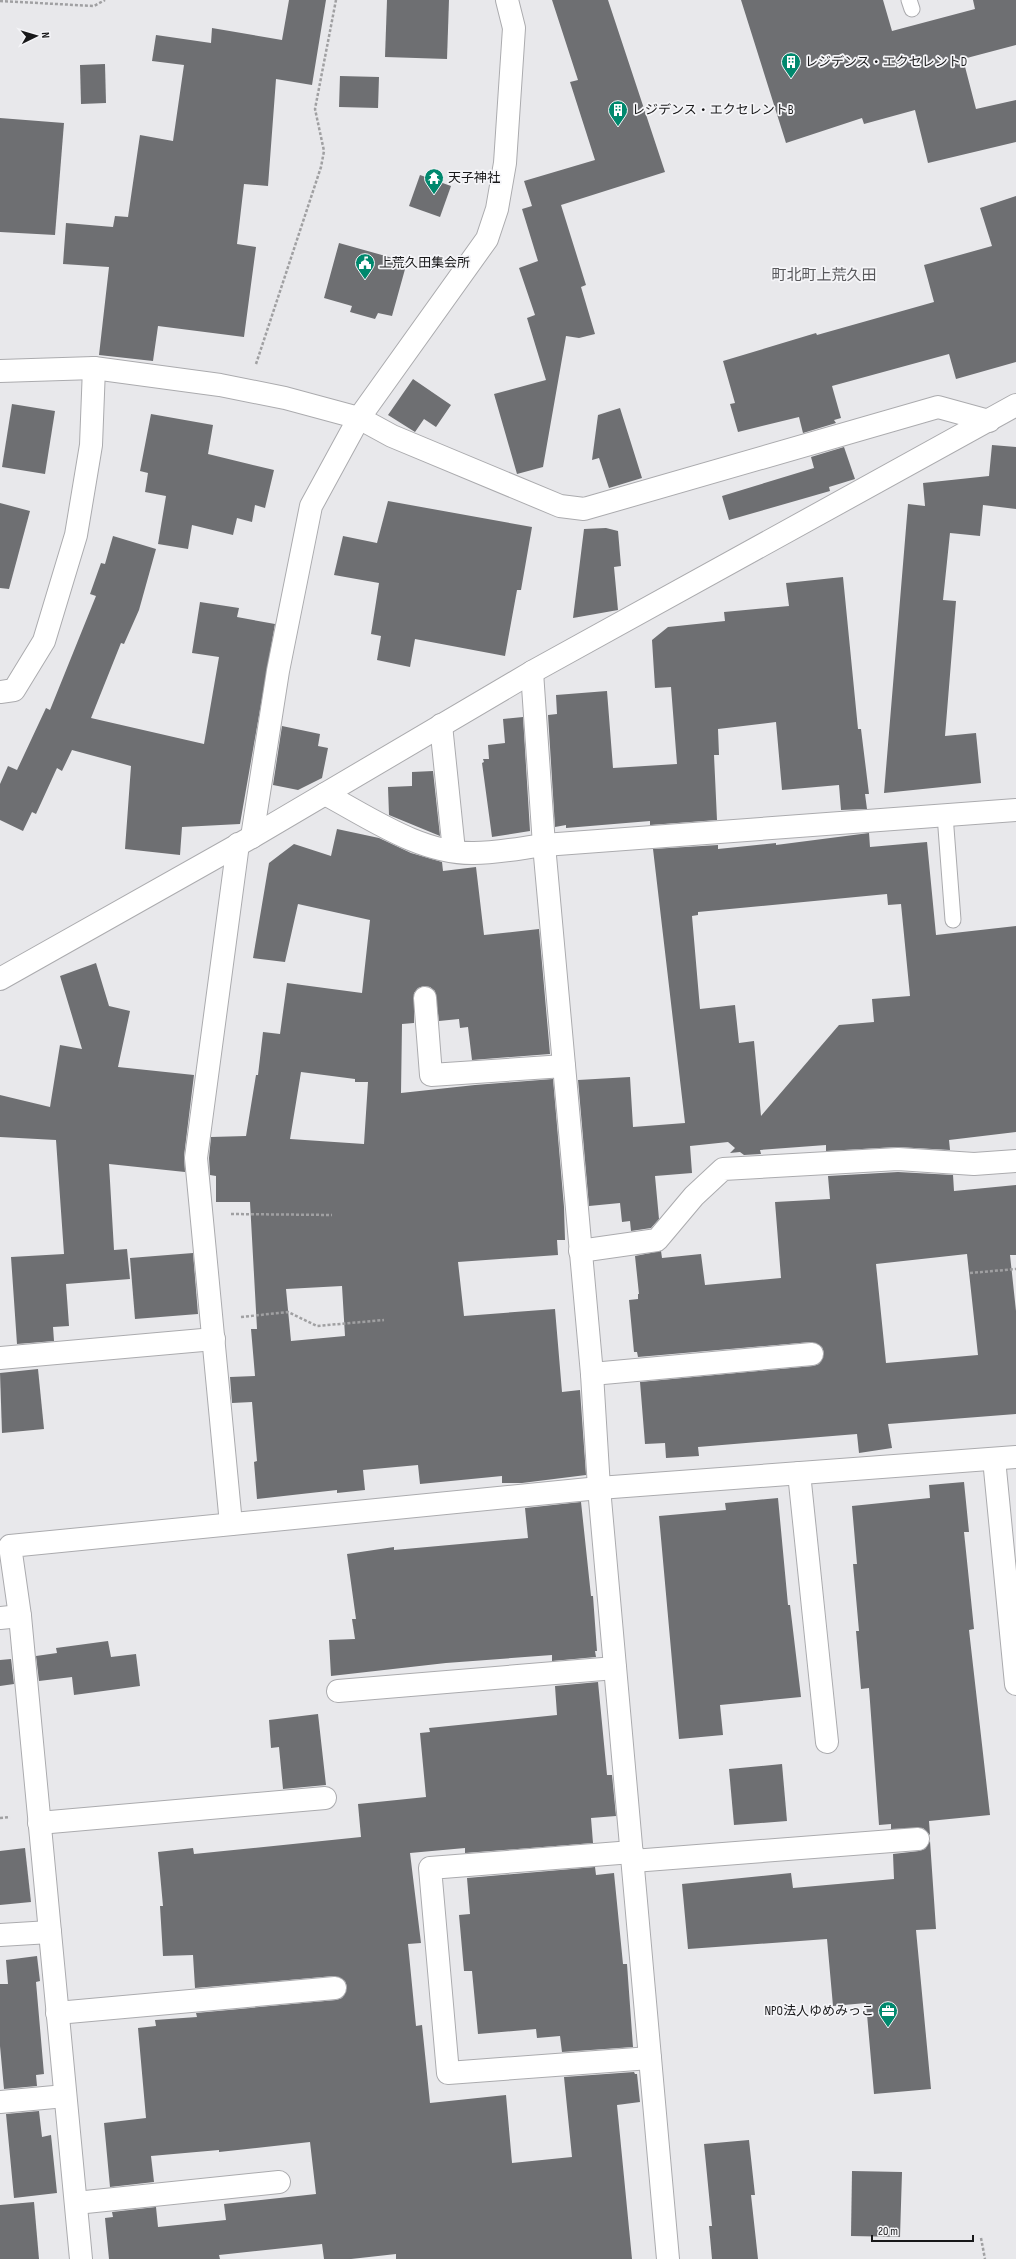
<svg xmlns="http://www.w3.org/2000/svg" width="1016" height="2259" font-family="'Sofia Sans Condensed','Noto Sans JP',sans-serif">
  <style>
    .building { fill: #6e6f72; fill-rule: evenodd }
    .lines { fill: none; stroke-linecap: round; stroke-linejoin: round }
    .lane-casing { stroke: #ababae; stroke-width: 17 }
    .street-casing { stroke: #ababae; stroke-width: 24 }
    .secondary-casing { stroke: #ababae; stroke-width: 24 }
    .path { stroke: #a0a0a2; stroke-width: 2.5; stroke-dasharray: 3 2; stroke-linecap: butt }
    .lane { stroke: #fff; stroke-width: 15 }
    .street { stroke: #fff; stroke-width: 22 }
    .secondary { stroke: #fff; stroke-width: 22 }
    .labels { text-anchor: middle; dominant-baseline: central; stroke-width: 3.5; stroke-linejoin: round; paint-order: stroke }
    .poi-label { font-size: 13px; fill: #181819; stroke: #f5f5f8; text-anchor: start }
    .quarter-label { font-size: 15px; fill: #57575a; stroke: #f5f5f8 }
  </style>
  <rect width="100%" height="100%" fill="#e8e8eb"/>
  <g class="building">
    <polygon points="289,0 326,0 312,85 276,79 268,186 244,184 237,244 256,247 244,337 158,326 153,361 99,355 109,267 63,264 66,223 113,227 115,216 128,217 140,135 173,141 184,65 152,61 156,35 211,43 212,28 282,40"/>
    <polygon points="387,0 449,0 447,59 385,57"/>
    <polygon points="552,0 608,0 665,172 561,205 586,285 581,287 595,334 579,338 566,336 543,467 517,474 494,394 546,380 527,318 535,315 519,268 538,261 522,209 532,206 524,181 595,160 570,82 578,80"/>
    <polygon points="741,0 883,0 892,31 975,9 973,0 1016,0 1016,45 963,59 976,109 1016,100 1016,142 928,163 915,110 864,124 862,118 786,143"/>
    <polygon points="105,64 106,103 81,104 80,65"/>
    <polygon points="340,76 379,77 378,108 339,107"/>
    <polygon points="0,118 64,123 55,235 0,232"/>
    <polygon points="420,175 451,186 440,217 409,206"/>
    <polygon points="1016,196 1016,362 956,379 949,354 832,386 841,418 834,420 836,423 803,433 799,417 738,432 730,404 735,403 723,361 816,333 817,335 934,302 924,265 992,246 980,208"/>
    <polygon points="339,243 407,262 392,316 378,313 375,319 350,312 352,306 324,298"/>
    <polygon points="413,379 451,405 436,427 424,419 415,432 388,415"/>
    <polygon points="12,404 55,411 45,474 2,467"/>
    <polygon points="620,408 642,478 609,488 599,458 592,460 598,415"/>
    <polygon points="151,414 213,425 208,454 274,470 265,508 255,505 252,522 237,518 233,535 192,525 188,549 158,544 166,496 145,492 148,473 140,471"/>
    <polygon points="992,445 1016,447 1016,509 983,505 980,536 950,533 943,600 956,601 945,736 976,733 981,783 884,793 908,504 925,506 923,483 989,476"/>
    <polygon points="844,447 855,479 829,487 830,491 729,520 722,496 814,468 811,457"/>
    <polygon points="388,501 532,527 521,590 517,590 505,656 415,639 410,667 377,660 381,636 371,634 379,583 334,575 343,536 377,543"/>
    <polygon points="0,503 30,511 9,589 0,588"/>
    <polygon points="606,528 618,531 621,566 614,567 618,610 573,618 584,529"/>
    <polygon points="113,536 156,549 139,610 124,644 121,643 91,718 204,744 219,657 192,653 200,602 239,608 237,617 275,624 240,824 182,827 180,855 125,849 131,766 72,750 62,771 57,768 36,814 32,812 23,831 0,820 0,784 8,766 17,770 46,708 50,710 96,596 90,594 101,563 105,564"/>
    <polygon points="843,577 858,729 861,729 869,794 865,794 867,809 841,810 839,785 782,790 776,722 718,729 719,755 714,755 717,820 650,825 650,821 566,828 566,825 555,827 548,715 557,714 556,695 607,691 613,768 677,764 671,687 655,688 652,640 668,627 725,621 724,612 789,606 786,583"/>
    <polygon points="523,717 530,831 492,837 482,763 484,762 483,759 489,759 488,745 505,743 503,719"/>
    <polygon points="282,726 320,734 318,746 328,748 322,778 298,790 273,785"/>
    <polygon points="433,771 440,836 389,815 388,787 412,786 412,772"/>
    <path d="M 337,829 L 379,838 L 411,853 L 442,862 L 443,871 L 476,867 L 484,935 L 539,929 L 550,1054 L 472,1060 L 468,1027 L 460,1028 L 459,1019 L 439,1021 L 435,991 L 430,987 L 424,986 L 418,988 L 414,993 L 414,1023 L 402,1024 L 401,1093 L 475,1085 L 553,1079 L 564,1207 L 565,1240 L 557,1240 L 558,1255 L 458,1262 L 464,1316 L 555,1309 L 562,1392 L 580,1390 L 586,1475 L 522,1483 L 502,1483 L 502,1476 L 420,1484 L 418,1465 L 363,1470 L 365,1490 L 337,1493 L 337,1490 L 257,1499 L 254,1462 L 257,1461 L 252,1402 L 232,1403 L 230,1377 L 255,1376 L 251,1329 L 257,1329 L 250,1202 L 216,1202 L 216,1176 L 210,1175 L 209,1158 L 211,1137 L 246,1136 L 256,1075 L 258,1075 L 263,1032 L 280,1034 L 287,983 L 362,993 L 370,920 L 298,904 L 285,962 L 253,958 L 269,863 L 294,844 L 331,856 ZM 301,1072 L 355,1079 L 355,1082 L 368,1082 L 364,1144 L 290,1139 ZM 342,1286 L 345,1336 L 291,1341 L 286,1289 Z"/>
    <path d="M 869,833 L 870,847 L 927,842 L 936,935 L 1016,926 L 1016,1132 L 949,1140 L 950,1150 L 897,1147 L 826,1151 L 826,1145 L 760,1150 L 761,1154 L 744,1155 L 740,1152 L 730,1153 L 735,1148 L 728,1142 L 690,1146 L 692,1173 L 655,1176 L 659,1219 L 651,1228 L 631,1231 L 630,1221 L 622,1222 L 620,1203 L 589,1206 L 578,1080 L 630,1077 L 633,1127 L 685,1123 L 653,849 L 718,845 L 718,849 L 776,843 L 776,845 ZM 887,894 L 888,905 L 901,904 L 910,996 L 872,999 L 874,1022 L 839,1025 L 761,1116 L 754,1041 L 739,1043 L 735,1005 L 700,1009 L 692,916 L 698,915 L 698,912 Z"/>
    <polygon points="96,963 109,1006 130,1011 118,1067 194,1075 184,1156 185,1172 109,1164 114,1250 127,1249 130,1279 66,1284 69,1326 53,1327 54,1341 17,1344 11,1257 64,1254 56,1140 0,1137 0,1095 50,1107 60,1045 82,1049 60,976"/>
    <path d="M 898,1172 L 953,1175 L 954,1191 L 1016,1185 L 1016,1255 L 1010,1255 L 1016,1311 L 1016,1414 L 888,1424 L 892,1448 L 859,1453 L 857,1434 L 698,1447 L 699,1456 L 666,1458 L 665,1443 L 645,1444 L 640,1382 L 813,1366 L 819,1364 L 824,1353 L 822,1347 L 811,1342 L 638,1357 L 637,1352 L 634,1352 L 629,1300 L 638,1299 L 638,1294 L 639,1294 L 635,1256 L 661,1251 L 662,1258 L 701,1254 L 705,1285 L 781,1278 L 775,1202 L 830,1199 L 828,1176 ZM 967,1254 L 978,1355 L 886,1363 L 876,1264 Z"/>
    <polygon points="193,1253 198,1314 135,1319 130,1258"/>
    <polygon points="38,1369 44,1429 2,1433 0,1373"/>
    <polygon points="964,1482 969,1532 964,1532 974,1629 969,1630 990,1815 929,1821 930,1835 923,1828 891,1829 891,1824 879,1825 869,1688 861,1689 856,1631 859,1631 853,1564 857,1564 852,1506 930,1498 929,1485"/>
    <polygon points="778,1498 788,1605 790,1605 801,1697 720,1705 723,1735 679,1739 659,1516 726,1510 725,1503"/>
    <polygon points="581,1502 591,1596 593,1596 597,1651 595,1651 596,1657 552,1661 552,1655 446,1663 331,1676 329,1640 355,1639 352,1619 356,1619 347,1554 394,1547 394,1550 528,1538 525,1508"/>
    <polygon points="108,1641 111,1657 136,1654 140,1686 74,1695 72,1677 39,1681 36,1656 57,1653 56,1648"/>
    <polygon points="11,1659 14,1684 0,1686 0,1660"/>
    <polygon points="598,1682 607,1775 612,1775 616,1816 591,1818 593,1843 465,1853 465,1848 410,1853 421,1943 408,1944 416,2026 422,2025 430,2103 506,2095 512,2163 572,2157 564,2077 634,2072 635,2074 637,2074 640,2102 617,2105 632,2259 396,2259 396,2254 351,2259 324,2259 322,2244 219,2255 220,2259 109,2259 105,2218 113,2217 112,2212 156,2207 158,2227 226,2220 224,2204 316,2194 310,2142 219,2152 219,2150 151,2156 154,2182 110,2187 104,2123 146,2118 138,2028 156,2026 155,2020 197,2017 196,2013 336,2000 342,1998 347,1987 345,1981 334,1976 195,1988 193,1955 163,1956 160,1906 163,1906 158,1852 193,1848 194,1854 361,1837 358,1804 426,1797 420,1733 430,1732 429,1728 557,1715 555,1686"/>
    <polygon points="318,1714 326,1785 283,1789 279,1747 271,1748 269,1720"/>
    <polygon points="782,1764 787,1821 734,1825 729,1769"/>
    <polygon points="930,1841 936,1929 916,1930 931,2089 874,2094 866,2003 833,2006 827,1939 688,1949 682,1884 791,1873 793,1888 894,1879 893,1854 919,1851 925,1849"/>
    <polygon points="25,1848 31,1902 0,1905 0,1851"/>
    <polygon points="595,1867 596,1875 614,1873 623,1964 627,1964 633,2047 562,2052 560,2036 537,2038 536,2029 478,2034 472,1971 464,1971 459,1915 470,1914 467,1878"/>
    <polygon points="37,1956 40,1981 36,1982 44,2074 36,2075 37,2086 4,2089 0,2046 0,1984 8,1984 6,1960"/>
    <polygon points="39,2111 42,2137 51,2135 57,2193 14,2198 6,2114"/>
    <polygon points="749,2140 755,2195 751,2195 758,2259 712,2259 709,2226 712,2226 704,2144"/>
    <polygon points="852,2171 902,2172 900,2237 851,2236"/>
    <polygon points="34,2202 39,2259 0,2259 0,2205"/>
  </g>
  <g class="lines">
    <g class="lane-casing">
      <g id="lane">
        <polyline points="909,0 912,9"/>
        <polyline points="945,815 953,920"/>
      </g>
    </g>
    <g class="street-casing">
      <g id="street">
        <polyline points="0,371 94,368 220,385 285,398 359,418 392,436 560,506 584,509 938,407 989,421"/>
        <polyline points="532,672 544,845 592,1374 599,1488 668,2259"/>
        <polyline points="0,692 14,690 44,641 76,535 91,445 94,368"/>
        <polyline points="441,725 454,851"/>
        <path d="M 325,794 C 370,818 421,854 474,853 C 497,853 521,848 544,845 L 1016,810"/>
        <polyline points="252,837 278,671 311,506 359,418 487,239 497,209 505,163 514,28 507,0"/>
        <polyline points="425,998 431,1075 564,1066"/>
        <polyline points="580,1251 657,1240 694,1196 723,1169 898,1159 974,1164 1016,1161"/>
        <polyline points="0,1358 214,1339"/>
        <polyline points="592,1374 812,1354"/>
        <polyline points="994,1459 1016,1684"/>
        <polyline points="799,1473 827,1742"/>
        <polyline points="231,1524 196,1158 238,844"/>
        <polyline points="0,1618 20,1616"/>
        <polyline points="338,1691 615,1668"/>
        <polyline points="39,1823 325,1798"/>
        <polyline points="632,1852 430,1868 448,2073 650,2058"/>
        <polyline points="633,1861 918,1839"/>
        <polyline points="0,1935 50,1932"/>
        <polyline points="57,2013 335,1988"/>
        <polyline points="0,2102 65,2096"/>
        <polyline points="76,2203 279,2182"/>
        <polyline points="81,2259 20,1616 10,1546 599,1488 1016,1457"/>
      </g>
    </g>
    <g class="secondary-casing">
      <polyline id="secondary" points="0,979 252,837 532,672 1016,405"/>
    </g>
    <g class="path">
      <polyline points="0,1 94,6 105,0"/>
      <polyline points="256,364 321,167 324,151 315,109 336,0"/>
      <polyline points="231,1214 332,1215"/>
      <polyline points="970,1273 1016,1269"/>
      <polyline points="241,1317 288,1312 317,1326 384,1320"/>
      <polyline points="0,1818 10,1817"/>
      <polyline points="981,2238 985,2259"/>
    </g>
    <use href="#lane" class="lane"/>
    <use href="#street" class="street"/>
    <use href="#secondary" class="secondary"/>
  </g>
  <defs>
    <g id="building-pin" transform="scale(1)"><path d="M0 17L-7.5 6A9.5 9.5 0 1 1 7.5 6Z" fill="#00886d" stroke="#f5f5f8"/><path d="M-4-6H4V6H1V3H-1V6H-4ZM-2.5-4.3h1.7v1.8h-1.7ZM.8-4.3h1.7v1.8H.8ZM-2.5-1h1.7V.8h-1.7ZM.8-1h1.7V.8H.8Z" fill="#fff"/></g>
    <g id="temple-pin" transform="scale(1)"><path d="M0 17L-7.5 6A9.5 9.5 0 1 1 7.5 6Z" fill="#00886d" stroke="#f5f5f8"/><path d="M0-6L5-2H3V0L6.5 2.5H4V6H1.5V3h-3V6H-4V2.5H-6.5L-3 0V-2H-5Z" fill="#fff"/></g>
    <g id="civic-pin" transform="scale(1)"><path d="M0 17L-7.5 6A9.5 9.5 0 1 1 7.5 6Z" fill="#00886d" stroke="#f5f5f8"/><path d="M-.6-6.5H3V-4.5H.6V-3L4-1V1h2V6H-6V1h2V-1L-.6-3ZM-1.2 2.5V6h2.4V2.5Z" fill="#fff"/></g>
    <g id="office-pin" transform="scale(1)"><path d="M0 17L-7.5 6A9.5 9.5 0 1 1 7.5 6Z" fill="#00886d" stroke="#f5f5f8"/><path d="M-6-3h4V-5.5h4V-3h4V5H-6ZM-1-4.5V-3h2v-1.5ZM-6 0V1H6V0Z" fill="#fff"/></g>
  </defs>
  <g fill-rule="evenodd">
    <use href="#building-pin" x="791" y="62"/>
    <use href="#building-pin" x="618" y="110"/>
    <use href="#temple-pin" x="434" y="178"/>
    <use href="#civic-pin" x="365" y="263"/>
    <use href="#office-pin" x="888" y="2011"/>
  </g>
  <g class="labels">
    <g class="poi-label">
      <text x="805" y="62">レジデンス・エクセレントD</text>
      <text x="632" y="110">レジデンス・エクセレントB</text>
      <text x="448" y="178">天子神社</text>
      <text x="379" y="263">上荒久田集会所</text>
      <text x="874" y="2011" text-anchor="end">NPO法人ゆめみっこ</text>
    </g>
    <g class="quarter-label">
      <text x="824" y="275">町北町上荒久田</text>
    </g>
  </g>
  <g transform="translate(36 36) rotate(85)" stroke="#f5f5f8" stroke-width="3" paint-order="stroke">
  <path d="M0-3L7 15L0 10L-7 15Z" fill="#181819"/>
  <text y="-6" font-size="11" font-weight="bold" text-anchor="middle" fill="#181819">N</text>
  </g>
  <path d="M872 2235v6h101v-6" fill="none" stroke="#181819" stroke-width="2"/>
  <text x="878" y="2235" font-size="12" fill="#181819" stroke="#f5f5f8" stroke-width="3" paint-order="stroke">20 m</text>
</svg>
